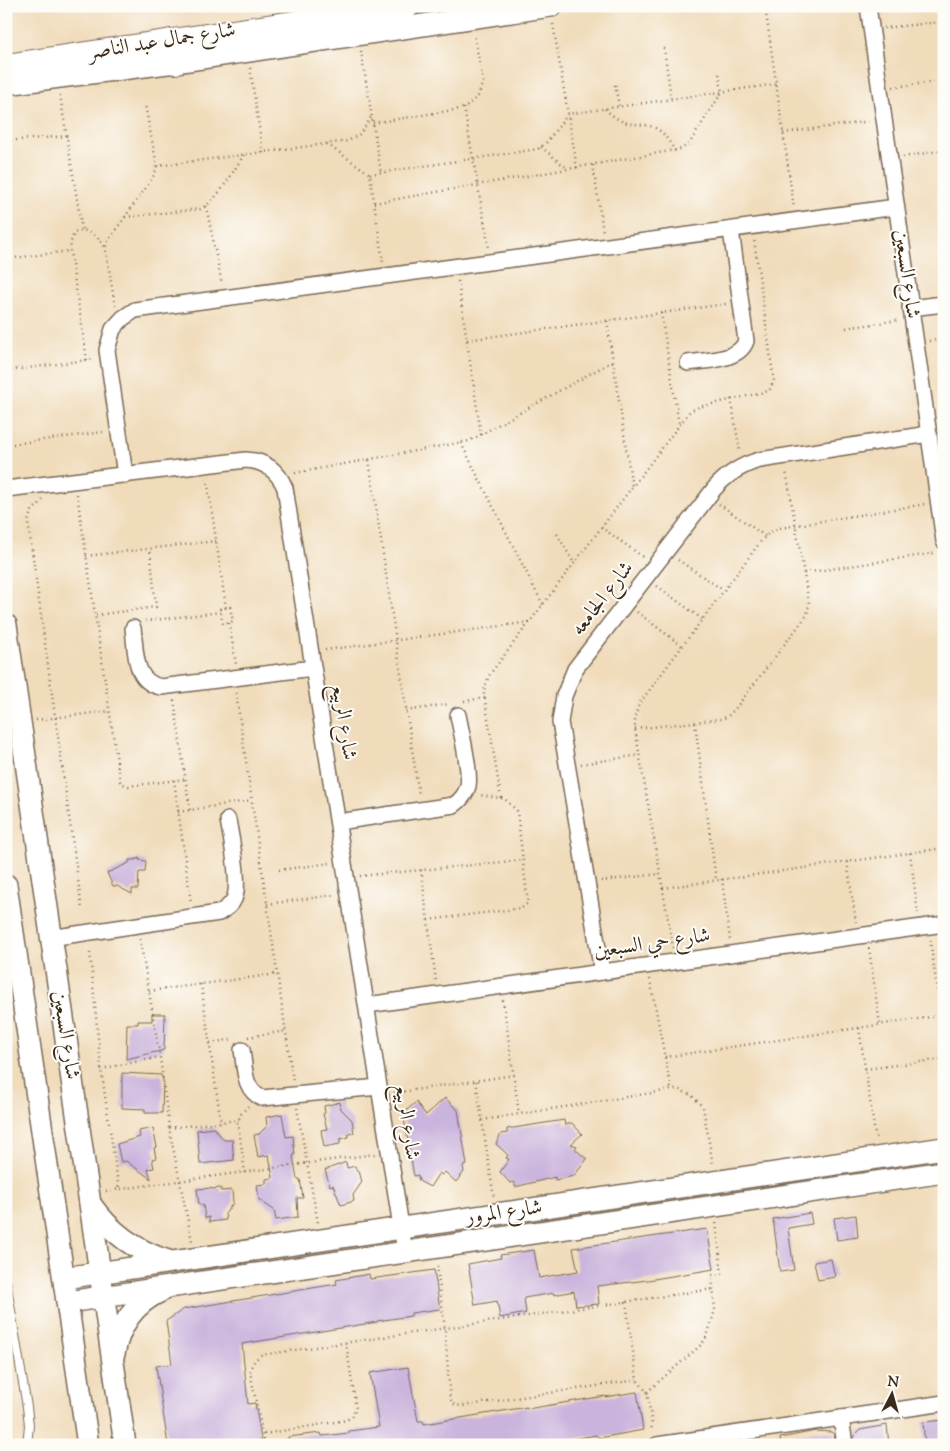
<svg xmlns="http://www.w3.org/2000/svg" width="950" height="1451" font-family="'Sorts Mill Goudy',Amiri,serif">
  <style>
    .building { fill: #cab4dd }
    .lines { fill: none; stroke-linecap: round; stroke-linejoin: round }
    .lane-casing { stroke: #7a6855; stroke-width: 10 }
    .street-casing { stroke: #7a6855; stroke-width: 18 }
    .secondary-casing { stroke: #7a6855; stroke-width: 24 }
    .primary-casing { stroke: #7a6855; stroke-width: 26 }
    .path { stroke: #7a6855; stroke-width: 2.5; stroke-dasharray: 1 4; stroke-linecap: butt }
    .lane { stroke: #fff; stroke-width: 8 }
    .street { stroke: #fff; stroke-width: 15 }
    .secondary { stroke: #fff; stroke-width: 21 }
    .primary { stroke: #fff; stroke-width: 24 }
    .labels { text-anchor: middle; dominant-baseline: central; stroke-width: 4; stroke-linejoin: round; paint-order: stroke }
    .street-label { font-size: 21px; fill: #3b2a1e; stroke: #fdfcf7 }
  </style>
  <rect width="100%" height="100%" fill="#fdfcf7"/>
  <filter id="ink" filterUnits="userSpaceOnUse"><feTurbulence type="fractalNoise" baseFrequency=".02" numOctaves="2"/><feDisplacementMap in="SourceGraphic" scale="10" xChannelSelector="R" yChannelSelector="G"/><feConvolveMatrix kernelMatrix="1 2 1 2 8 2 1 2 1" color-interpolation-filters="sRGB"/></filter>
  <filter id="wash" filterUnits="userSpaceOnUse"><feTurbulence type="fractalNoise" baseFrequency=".0096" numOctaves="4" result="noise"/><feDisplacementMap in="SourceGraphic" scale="20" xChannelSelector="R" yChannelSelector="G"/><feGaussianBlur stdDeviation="1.12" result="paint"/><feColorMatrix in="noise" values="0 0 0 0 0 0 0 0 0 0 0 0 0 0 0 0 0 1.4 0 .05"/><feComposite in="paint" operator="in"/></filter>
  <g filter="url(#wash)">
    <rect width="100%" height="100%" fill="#f0dbba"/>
    <g id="blocks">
      <g class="building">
        <polygon points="140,858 139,860 146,861 145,872 139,872 138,889 132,889 132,894 117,886 113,886 107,873 129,863 129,860 134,860"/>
        <polygon points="152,1014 165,1014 164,1050 126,1059 127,1024 138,1024 138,1021 152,1021"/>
        <polygon points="122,1073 161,1075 163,1079 162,1113 145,1113 145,1109 122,1108"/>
        <polygon points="445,1098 458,1110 467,1165 463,1166 464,1172 456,1182 445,1172 442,1175 439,1173 430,1187 419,1181 418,1175 414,1176 404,1118 408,1117 407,1110 416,1102 426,1115"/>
        <polygon points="340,1102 341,1109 352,1120 354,1133 348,1134 349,1137 340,1139 340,1144 324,1147 321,1130 327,1129 323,1114 325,1113 324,1106"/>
        <polygon points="282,1114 286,1137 293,1136 295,1155 293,1156 297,1179 300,1179 303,1198 297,1198 298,1217 276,1220 274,1210 259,1200 257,1185 266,1184 266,1179 273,1178 269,1155 258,1157 254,1135 259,1134 267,1126 266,1117"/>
        <polygon points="564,1120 565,1125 572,1123 582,1134 571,1144 577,1146 575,1149 587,1159 574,1176 555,1180 555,1177 515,1187 515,1182 510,1183 500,1172 509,1159 506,1158 508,1155 496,1144 501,1134 507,1133 507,1129"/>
        <polygon points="153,1128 157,1147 154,1148 156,1158 152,1159 154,1168 148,1169 151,1179 126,1161 121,1162 117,1144 140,1137 139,1131"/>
        <polygon points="214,1128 224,1140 232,1140 234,1160 200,1164 197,1130"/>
        <polygon points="346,1162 347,1168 355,1166 357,1172 359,1171 362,1182 353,1195 354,1201 341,1205 333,1185 330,1186 325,1170"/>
        <polygon points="211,1188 211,1189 221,1188 221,1191 232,1190 233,1203 225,1214 226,1220 209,1222 209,1217 205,1218 203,1205 199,1205 197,1189"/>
        <polygon points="810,1213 812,1224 788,1228 794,1270 780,1272 773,1219"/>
        <polygon points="856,1215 858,1237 837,1240 834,1218"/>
        <polygon points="707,1229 714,1269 648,1280 597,1286 599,1304 576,1306 574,1291 554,1295 554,1293 524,1298 526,1313 500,1318 497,1301 475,1305 468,1264 501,1258 500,1255 534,1250 539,1278 578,1271 573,1248"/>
        <polygon points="831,1259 835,1277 818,1280 814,1262"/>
        <polygon points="434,1270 440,1309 411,1313 411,1316 377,1321 377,1322 242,1344 248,1404 255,1403 262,1445 168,1445 156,1366 172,1364 166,1321 184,1309 337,1284 336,1280 369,1274 370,1279"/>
        <polygon points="408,1367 418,1421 423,1421 424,1424 527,1407 527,1409 605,1396 605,1397 637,1392 643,1430 599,1438 596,1435 541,1445 288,1445 288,1437 321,1433 322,1436 349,1433 349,1431 379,1427 370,1373"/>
        <polygon points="944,1420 944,1445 925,1445 923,1422"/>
        <polygon points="887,1425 889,1445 854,1445 853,1437 860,1430"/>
        <polygon points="816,1431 831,1432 834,1434 835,1445 781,1445 780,1438"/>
      </g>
    </g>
  </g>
  <g filter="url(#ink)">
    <use href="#blocks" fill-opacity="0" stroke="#7a6855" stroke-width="1"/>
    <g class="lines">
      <g class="lane-casing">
        <polyline id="lane" points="6,1281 27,1407 29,1425 27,1445"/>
      </g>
      <g class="street-casing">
        <g id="street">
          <polyline points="868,6 944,541"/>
          <polyline points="910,308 944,304"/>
          <path d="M 688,363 C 706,360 739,361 746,341 L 731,230"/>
          <polyline points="125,475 107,350 113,329 123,318 135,310 896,207"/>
          <path d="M 6,489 L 246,460 C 265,461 278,471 285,488 L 405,1252"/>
          <path d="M 133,628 C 136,651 133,682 161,687 L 313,668"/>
          <path d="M 338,822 L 454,805 C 461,800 466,794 468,786 C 471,773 461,731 458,715"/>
          <path d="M 50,938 L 219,913 C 225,909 231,906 234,899 C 241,885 231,837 228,820"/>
          <path d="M 602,972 L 560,722 L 564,696 L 575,669 L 714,489 C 727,474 741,465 760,460 L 929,434"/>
          <polyline points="367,1005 944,924"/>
          <path d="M 242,1050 C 245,1067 243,1090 262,1098 L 379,1087"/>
          <polyline points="841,1418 845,1445"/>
          <polyline points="657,1445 944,1403"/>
        </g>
      </g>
      <g class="secondary-casing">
        <g id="secondary">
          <polyline points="6,84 175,62 551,6"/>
          <polyline points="6,625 125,1445"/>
          <polyline points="6,885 88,1445"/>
          <path d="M 91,1205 C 111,1233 136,1251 168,1261"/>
          <polyline points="64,1278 944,1148"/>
          <polyline points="68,1302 944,1172"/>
          <path d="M 114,1354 C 119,1325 135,1303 161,1291"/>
        </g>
      </g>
      <g class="primary-casing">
        <g id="primary">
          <polyline points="171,41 175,62"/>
          <polyline points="6,66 407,6"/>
        </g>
      </g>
      <g class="path">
        <polyline points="765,6 794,208"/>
        <polyline points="937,6 944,46"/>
        <polyline points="553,24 577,168"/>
        <polyline points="884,28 940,22"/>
        <polyline points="664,48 671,98"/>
        <polyline points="361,51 381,173"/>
        <polyline points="250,68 263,153"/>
        <polyline points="615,85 619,106"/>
        <polyline points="893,87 944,81"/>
        <polyline points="60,95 82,230"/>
        <polyline points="464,108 489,248"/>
        <path d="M 605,109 C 613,117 622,123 633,124 C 642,125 649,124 657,129 C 665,134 670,143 675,151"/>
        <polyline points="373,123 460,109 467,106 478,96 483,82 474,34"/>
        <polyline points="783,133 871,121"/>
        <polyline points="6,141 67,136"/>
        <polyline points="327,144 370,174 383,263"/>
        <polyline points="541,147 568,169"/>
        <polyline points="903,157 944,150"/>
        <polyline points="593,165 603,232"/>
        <polyline points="157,166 348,141 360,134 372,116"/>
        <polyline points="370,174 538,149 546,143 568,114 776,84"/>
        <polyline points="374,203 681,149 689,144 722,92 719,73"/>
        <polyline points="206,206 222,284"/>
        <path d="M 125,217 L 200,209 C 217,202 233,171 244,155"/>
        <polyline points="6,230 10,258"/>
        <polyline points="6,259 70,251"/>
        <polyline points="458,281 481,435"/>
        <polyline points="115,306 106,251 106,245 110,238 152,179 156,171 156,161 145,105"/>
        <polyline points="661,313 679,424"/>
        <polyline points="607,321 632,487"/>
        <polyline points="846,328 899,320"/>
        <polyline points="467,340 726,304"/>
        <polyline points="929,341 944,339"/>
        <polyline points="87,360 70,251 71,242 74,233 84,230 98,238 106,248"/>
        <polyline points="6,371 94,359"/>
        <polyline points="731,399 740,452"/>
        <polyline points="461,443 543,605"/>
        <polyline points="13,444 103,432"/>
        <polyline points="369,460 419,795"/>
        <polyline points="295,473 469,441 613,361"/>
        <polyline points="207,478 226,608"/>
        <polyline points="77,494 120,781 123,784 129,786 186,779"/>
        <polyline points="43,500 31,512 28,522 82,909"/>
        <polyline points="719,504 765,536"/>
        <polyline points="601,527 643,557"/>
        <polyline points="557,534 574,563"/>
        <polyline points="86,556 216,541"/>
        <polyline points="678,560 723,590"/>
        <polyline points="804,573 936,553"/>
        <polyline points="657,586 702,619"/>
        <polygon points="230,607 233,621 223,624 220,609"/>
        <polyline points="637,612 682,646"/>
        <polyline points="96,615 156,607 150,549"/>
        <polyline points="145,621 220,612"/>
        <polyline points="229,623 236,664"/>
        <polyline points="325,650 530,622"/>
        <polyline points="236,693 293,1081"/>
        <polyline points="174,700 190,810"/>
        <polyline points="464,701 485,698"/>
        <polyline points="406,711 449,704"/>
        <polyline points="36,720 110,711"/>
        <polyline points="695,723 716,880"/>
        <polyline points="635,729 720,719 727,717 735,709 807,615 809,603 786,471"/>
        <polyline points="581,764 640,755"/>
        <polyline points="174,780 191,903"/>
        <polyline points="501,798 484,694 485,686 490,674 690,411 699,407 769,391 774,381 754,239"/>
        <polyline points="178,812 252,800"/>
        <polyline points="910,853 918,913"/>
        <polyline points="847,862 856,922"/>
        <polyline points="279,870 330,863"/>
        <polyline points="421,870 436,981"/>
        <polyline points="360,876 523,860"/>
        <polyline points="722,879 730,940"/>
        <polyline points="601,881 660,874"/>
        <polyline points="663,888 944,848"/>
        <polyline points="267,904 335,895"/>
        <polyline points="428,920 522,908 528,903 517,811 505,799 480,795"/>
        <polyline points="140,939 160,1057 169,1128 192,1241"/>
        <polyline points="930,940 941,1015"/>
        <polyline points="673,948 635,729 635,717 639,704 761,541 770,532 780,528 925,504"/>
        <polyline points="869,948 880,1025"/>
        <polyline points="90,953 101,1069 119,1190"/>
        <polyline points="650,979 671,1089"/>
        <polyline points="201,984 221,1123"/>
        <polyline points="149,991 278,974"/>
        <polyline points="503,1000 519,1114"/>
        <polyline points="859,1028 876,1141"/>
        <polyline points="248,1037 286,1031"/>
        <polyline points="210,1043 233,1039"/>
        <polyline points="665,1057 944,1015"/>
        <polyline points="101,1069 160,1057"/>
        <polyline points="865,1069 944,1059"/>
        <polyline points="476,1081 494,1198"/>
        <polyline points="394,1093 514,1075"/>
        <polyline points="297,1108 318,1223"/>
        <polyline points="482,1120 677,1089 691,1095 703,1107 713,1165"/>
        <polyline points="169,1128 239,1120"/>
        <polyline points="245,1173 238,1123 240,1115 248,1106"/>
        <polyline points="106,1191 375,1154"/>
        <polyline points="437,1266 445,1329 450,1399 455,1405 462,1406 637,1380"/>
        <polyline points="626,1302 637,1380 647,1392 652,1424 651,1431"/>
        <polyline points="647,1392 702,1344 707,1336 715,1310 712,1275 722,1274 716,1222"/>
        <polyline points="264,1434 347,1420 353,1415 356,1409 346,1343"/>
        <path d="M 265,1445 L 250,1372 C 251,1364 255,1360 261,1355 L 713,1289"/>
      </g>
      <use href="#lane" class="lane"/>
      <use href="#street" class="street"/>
      <use href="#secondary" class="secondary"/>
      <use href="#primary" class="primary"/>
    </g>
  </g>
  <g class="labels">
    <g class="street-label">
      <text transform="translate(162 42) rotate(-9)">شارع جمال عبد الناصر</text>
      <text transform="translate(906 274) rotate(82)">شارع السبعين</text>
      <text transform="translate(603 599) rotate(-52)">شارع الجامعه</text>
      <text transform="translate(343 722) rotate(81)">شارع الربيع</text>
      <text transform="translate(652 944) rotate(-8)">شارع حي السبعين</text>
      <text transform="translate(65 1035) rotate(81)">شارع السبعين</text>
      <text transform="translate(406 1122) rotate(81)">شارع الربيع</text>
      <text transform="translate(504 1213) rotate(-8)">شارع المرور</text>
    </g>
  </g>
  <rect width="950" height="1451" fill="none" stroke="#fdfcf7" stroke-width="25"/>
  <g transform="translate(892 1394) rotate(6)" stroke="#fdfcf7" stroke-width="4" paint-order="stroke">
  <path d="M0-4L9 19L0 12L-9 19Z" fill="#3b2a1e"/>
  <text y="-8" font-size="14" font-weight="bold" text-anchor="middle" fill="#3b2a1e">N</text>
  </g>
</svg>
